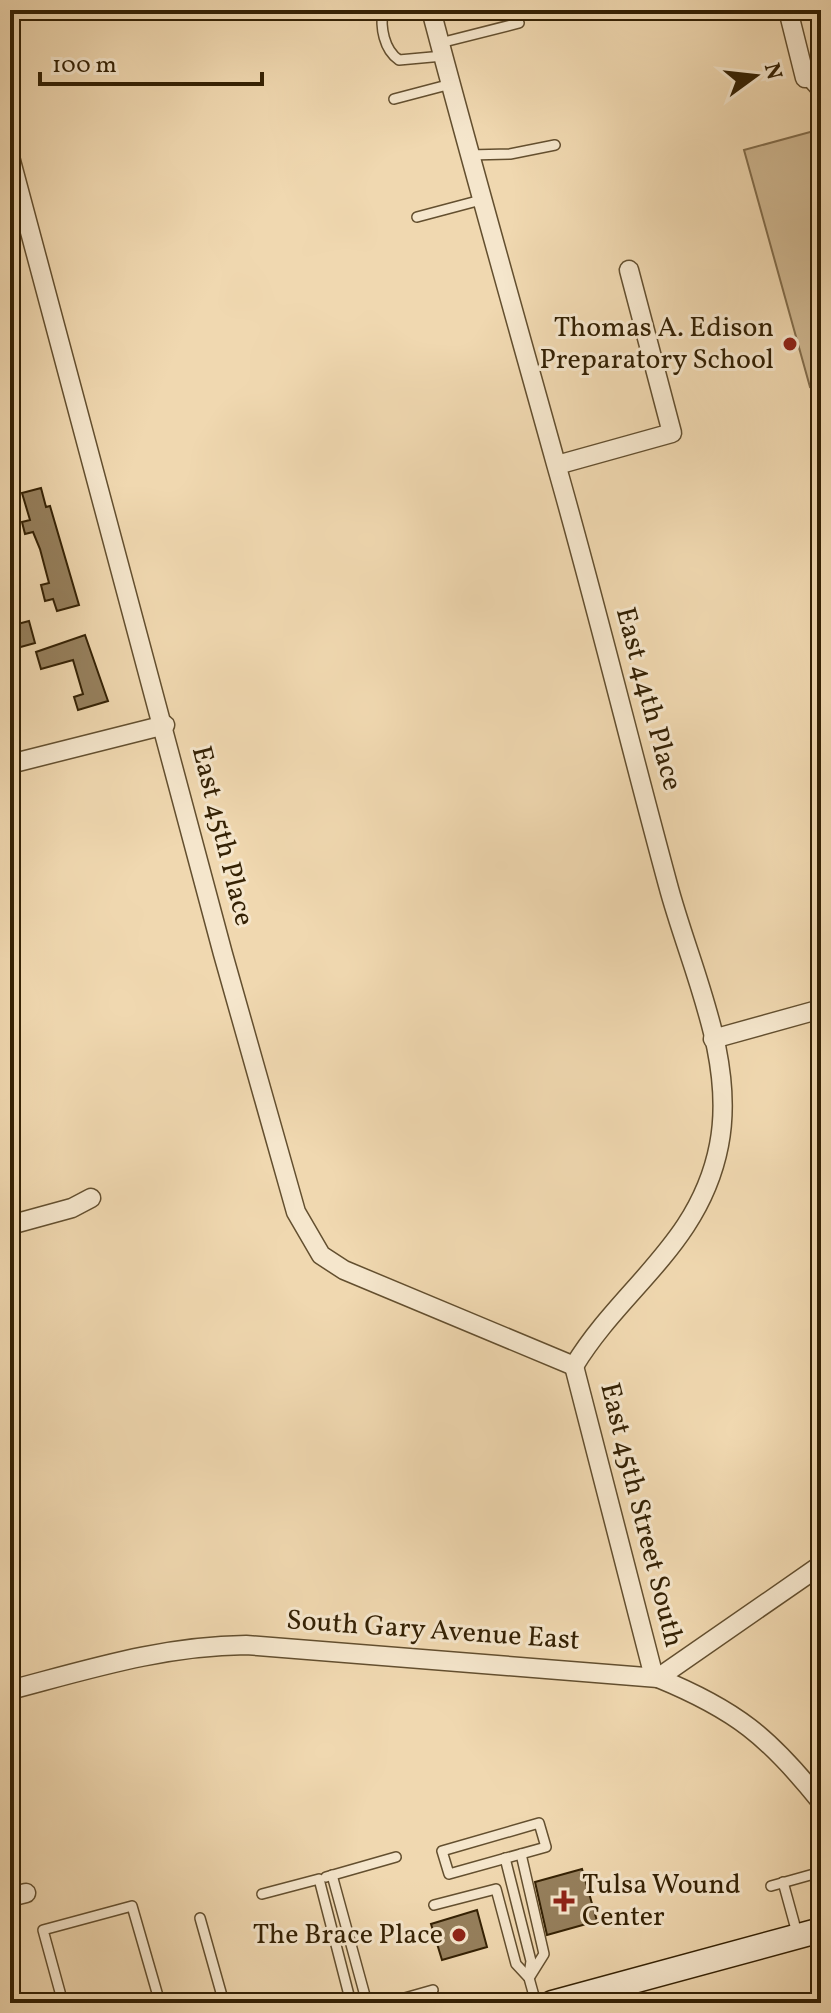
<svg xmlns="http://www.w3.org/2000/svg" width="831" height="2013" font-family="Vollkorn,serif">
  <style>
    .green { fill: #d0b993; stroke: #826d4c; stroke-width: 2 }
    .building { fill: #96805d; stroke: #342104; stroke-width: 2 }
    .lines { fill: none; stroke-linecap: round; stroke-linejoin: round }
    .service-casing { stroke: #634f2f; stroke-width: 12 }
    .minor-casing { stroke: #634f2f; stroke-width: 21 }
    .secondary-casing { stroke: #342104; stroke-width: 27 }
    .service { stroke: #f5e6cc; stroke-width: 9 }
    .minor { stroke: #f5e6cc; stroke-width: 18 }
    .secondary { stroke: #f5e6cc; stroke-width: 24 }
    .poi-dot { fill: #8f2418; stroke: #f5e6cc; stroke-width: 3 }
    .labels { text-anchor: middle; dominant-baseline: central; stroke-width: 6; stroke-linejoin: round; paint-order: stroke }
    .poi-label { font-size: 28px; fill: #342104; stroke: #f5e6cc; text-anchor: end }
    .street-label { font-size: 28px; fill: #342104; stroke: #f5e6cc }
  </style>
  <rect width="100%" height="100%" fill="#f0d8b0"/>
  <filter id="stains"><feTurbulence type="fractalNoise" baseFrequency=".0025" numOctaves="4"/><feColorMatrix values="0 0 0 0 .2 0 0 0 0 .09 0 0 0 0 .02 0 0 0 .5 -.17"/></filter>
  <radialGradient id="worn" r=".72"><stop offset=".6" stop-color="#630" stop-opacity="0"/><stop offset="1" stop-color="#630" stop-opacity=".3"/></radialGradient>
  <polygon class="green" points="821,129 821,384 810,387 744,150"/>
  <g class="building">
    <polygon points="41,488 46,507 50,506 79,605 57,611 53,599 45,601 41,585 49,583 40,549 33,532 25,534 22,522 30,520 22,493"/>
    <polygon points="29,621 35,643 10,650 10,626"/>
    <polygon points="85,635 108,701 78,710 74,697 83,694 73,660 41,669 36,652"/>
    <polygon points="582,1869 597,1921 547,1935 535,1882"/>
    <polygon points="477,1910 487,1947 442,1960 431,1924"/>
  </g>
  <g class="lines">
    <g class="service-casing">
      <g id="service">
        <path d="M 383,10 C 380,27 384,50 399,60 L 443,56"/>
        <polyline points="440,43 519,23"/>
        <polyline points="805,78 821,96"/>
        <polyline points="394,99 451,84"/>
        <polyline points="469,155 510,154 555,145"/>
        <polyline points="417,217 481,200"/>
        <polygon points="539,1823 546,1847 449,1874 442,1851"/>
        <polyline points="521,1854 544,1954 529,1978"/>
        <polyline points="505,1858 531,1961 529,1975"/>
        <polyline points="332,1875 367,2003"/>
        <polyline points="326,1877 396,1857"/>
        <polyline points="783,1882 797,1933"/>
        <polyline points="771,1886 821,1872"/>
        <polyline points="262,1894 319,1879 351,2003"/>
        <polyline points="434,1905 496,1889 516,1964 529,1978 536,2003"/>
        <polyline points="200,1918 224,2003"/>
        <polyline points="63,2003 43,1930 132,1906 160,2003"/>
        <polyline points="387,2003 433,1990"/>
      </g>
    </g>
    <g class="minor-casing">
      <g id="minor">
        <path d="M 431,10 C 471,162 514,313 556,464 C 596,604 630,745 668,885 C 690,968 736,1058 719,1145 C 700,1244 622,1287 574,1366"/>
        <polyline points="788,10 805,78"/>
        <polyline points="10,157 223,954 296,1212 321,1255 344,1270 574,1366"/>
        <polyline points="557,465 672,433 629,270"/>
        <polyline points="10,764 165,725"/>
        <polyline points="713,1039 821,1009"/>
        <polyline points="10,1225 72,1208 91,1198"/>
        <polyline points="574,1366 654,1677"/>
        <path d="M 658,1678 C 736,1710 769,1737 821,1802"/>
        <path d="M 10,1690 C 90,1669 162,1646 246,1645 L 658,1678 L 821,1565"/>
        <polyline points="10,1897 26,1893"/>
      </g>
    </g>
    <g class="secondary-casing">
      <polyline id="secondary" points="552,2003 821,1930"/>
    </g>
    <use href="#service" class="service"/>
    <use href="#minor" class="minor"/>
    <use href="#secondary" class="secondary"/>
  </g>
  <g class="poi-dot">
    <circle cx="790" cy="344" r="8"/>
    <path d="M560 1889h8v8h8v8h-8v8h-8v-8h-8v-8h8z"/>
    <circle cx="459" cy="1935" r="8"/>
  </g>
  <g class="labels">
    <g class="poi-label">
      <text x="774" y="328">Thomas A. Edison<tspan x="774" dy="32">Preparatory School</tspan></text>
      <text x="582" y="1885" text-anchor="start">Tulsa Wound<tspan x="582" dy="32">Center</tspan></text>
      <text x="443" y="1935">The Brace Place</text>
    </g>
    <g class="street-label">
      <text transform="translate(648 699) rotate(75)">East 44th Place</text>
      <text transform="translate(222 836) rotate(76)">East 45th Place</text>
      <text transform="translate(641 1515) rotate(76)">East 45th Street South</text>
      <text transform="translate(433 1631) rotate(4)">South Gary Avenue East</text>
    </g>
  </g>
  <rect width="831" height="2013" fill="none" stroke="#f0d8b0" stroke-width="40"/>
  <rect x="12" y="12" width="807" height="1989" fill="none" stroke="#342104" stroke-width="4"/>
  <rect x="20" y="20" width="791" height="1973" fill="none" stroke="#342104" stroke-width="2"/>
  <g transform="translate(755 76) rotate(75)" stroke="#f5e6cc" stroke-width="6" paint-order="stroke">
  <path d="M0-6L14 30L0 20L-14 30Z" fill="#342104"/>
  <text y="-12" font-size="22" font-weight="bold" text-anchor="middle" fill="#342104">N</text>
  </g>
  <path d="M40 72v12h222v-12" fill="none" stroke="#342104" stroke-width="4"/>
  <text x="52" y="72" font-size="24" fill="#342104" stroke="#f5e6cc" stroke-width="6" paint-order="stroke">100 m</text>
  <rect width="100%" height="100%" filter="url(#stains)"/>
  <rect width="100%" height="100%" fill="url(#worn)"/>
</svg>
